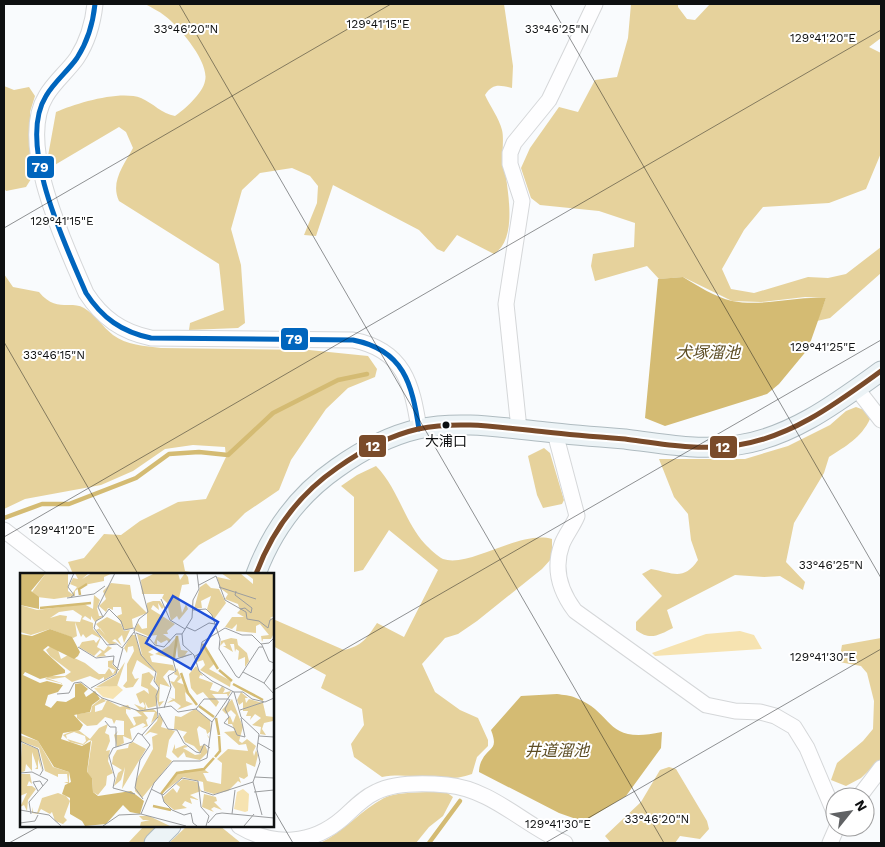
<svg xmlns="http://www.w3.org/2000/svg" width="885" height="847" font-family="'Work Sans','Noto Sans JP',sans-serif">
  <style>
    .green { fill: #f6e3b1 }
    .forest { fill: #e6d29c }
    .water { fill: #d4bb73 }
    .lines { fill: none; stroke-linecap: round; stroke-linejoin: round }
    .stream { stroke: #d4bb73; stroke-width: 4.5 }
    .minor-casing { stroke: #d5d7d9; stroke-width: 17 }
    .major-casing { stroke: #afbbc0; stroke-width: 21 }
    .minor { stroke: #fefeff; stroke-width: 15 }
    .major { stroke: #ecf3f6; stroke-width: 19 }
    .bus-1-casing { stroke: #fff; stroke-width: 9 }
    .bus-2-casing { stroke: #fff; stroke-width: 9 }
    .bus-1 { stroke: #0065bd; stroke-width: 5 }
    .bus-2 { stroke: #7a4b2a; stroke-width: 5 }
    .ticks { fill: none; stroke: #0e1011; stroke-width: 1; stroke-opacity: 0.45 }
    .bus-dot { fill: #0e1011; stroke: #fff; stroke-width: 2 }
    .labels { text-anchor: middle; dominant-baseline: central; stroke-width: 4; stroke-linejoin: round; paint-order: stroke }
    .bus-label { font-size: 14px; fill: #0e1011; stroke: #fff }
    .water-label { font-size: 16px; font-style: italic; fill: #5d4d24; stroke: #fff }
    .inset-river { fill: none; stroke: #d4bb73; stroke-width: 2.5 }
    .inset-road { fill: none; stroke: #9b9d9f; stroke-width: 1 }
    .view { fill: #1d4ed8; fill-opacity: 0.15; stroke: #1d4ed8; stroke-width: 2.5 }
    .inset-edge { fill: none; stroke: #0e1011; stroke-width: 2.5 }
    .ticks-label { font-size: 12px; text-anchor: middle; fill: #0e1011; stroke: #fff; stroke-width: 4; stroke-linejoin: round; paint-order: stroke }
    .line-badge { stroke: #fff; stroke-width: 2 }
    .badge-label { font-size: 14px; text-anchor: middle; font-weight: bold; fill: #fff }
  </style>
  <rect width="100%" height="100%" fill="#f9fbfd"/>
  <polygon class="green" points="740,631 754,635 762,649 655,656 652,653 706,634"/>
  <g class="forest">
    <path d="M 145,4 L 504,4 L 513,66 L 512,88 C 499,85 493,83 485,95 C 490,106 499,118 502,130 C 504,138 502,149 503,157 C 506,183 520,238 494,254 L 457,235 L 444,252 L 437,249 L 419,230 L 333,185 L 316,236 L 304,235 L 317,203 L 318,186 L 310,176 L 292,168 L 260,173 L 242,190 L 231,229 L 241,265 L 245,323 L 238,328 L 189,330 L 190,323 L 224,310 L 219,264 L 119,201 C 110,182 124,165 133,148 L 126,132 L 119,127 L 53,166 L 48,156 L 56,112 C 77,103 120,90 141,98 C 153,103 162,114 175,116 C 184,110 203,93 205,81 C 210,63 179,26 165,16 C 159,11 152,8 145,4 Z"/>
    <polygon points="631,4 678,4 678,7 687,19 695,20 710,4 881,4 881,38 869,47 881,53 881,153 866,189 829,203 763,207 744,230 722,269 731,289 754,293 808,277 828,278 846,274 881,247 881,273 830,318 817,321 826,298 805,297 761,302 732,301 683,277 659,279 647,266 595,281 591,266 593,254 634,247 635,223 599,211 540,205 531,198 521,168 530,148 559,107 578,112 595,80 617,77 628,38"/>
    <polygon points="4,67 4,86 14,90 29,87 35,96 30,112 31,179 26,187 6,191 4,188"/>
    <path d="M 4,274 L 13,287 L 39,292 C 56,313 71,300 84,308 C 95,315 103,327 113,335 C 126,345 145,346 161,348 L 309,350 L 368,356 L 377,369 L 375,377 L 348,388 L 326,409 L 291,460 L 279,490 L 245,513 L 231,527 L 199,545 L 183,561 L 185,571 L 202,574 L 73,574 L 68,562 L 84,558 L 104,534 L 121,535 L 140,521 L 178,502 L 206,499 L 226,457 L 225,447 L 193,445 L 165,449 L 133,471 L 101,485 L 25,499 L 4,509 Z"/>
    <path d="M 856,407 L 864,410 L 870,419 C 861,438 846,446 829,457 L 824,473 L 794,523 L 786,562 L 805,582 L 803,590 L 780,576 L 764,577 L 735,575 L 667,610 L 673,628 C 659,635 650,641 636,630 L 636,622 L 662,596 L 642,574 L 651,569 C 673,573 684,581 698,560 L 691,540 L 688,514 L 674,497 L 659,459 L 745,459 L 788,446 L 830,425 L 846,411 Z"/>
    <polygon points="544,448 550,453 564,500 562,504 543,508 537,495 528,456"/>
    <path d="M 376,466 C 398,488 404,521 425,544 C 430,549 437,556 443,559 C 470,568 519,530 552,539 L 552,558 L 542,569 L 477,621 L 458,634 L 445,638 L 422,664 L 435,692 L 460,710 L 478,718 L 488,740 L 488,746 L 477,757 L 472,774 C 443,785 411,771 382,777 L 354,757 L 351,744 L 364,725 L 362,709 L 321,688 L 326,675 L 273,646 L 273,619 L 344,650 C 362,646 367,638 377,623 L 404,637 L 438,570 L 389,530 L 363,570 L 354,572 L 354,497 L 341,486 L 357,475 Z"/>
    <polygon points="881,638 881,759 861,778 846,786 831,780 837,763 863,741 873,729 874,701 867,673 861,666 839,662 842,645"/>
    <polygon points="669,767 676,769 707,821 709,829 700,839 680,836 675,843 611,843 605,836 641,802 660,770"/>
    <path d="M 427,792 L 446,792 L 453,797 L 443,816 L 429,827 L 416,843 L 320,843 C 344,832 361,810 384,798 C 397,792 413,793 427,792 Z"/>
    <polygon points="144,826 157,826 154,835 147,843 128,843"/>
    <polygon points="187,826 220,826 241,843 169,843"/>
  </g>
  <g class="water">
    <path d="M 683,277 C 698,286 715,297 732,301 C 763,307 795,296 826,298 L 808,349 L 779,384 L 767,394 L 665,426 L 645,418 L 658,279 Z"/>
    <path d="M 557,694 C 563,695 570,695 576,698 C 615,713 604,745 662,732 L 661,748 L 626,796 L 588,819 L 576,819 L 559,813 L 479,772 C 479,769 480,763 482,760 C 489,746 499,751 491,730 L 521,696 Z"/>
  </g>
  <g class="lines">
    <g class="stream">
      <polyline points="4,518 42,504 69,504 136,478 169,454 199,452 228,455 273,413 338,380 367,374"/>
      <polyline points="429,843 460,801"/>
    </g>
    <g class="minor-casing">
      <g id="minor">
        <path d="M 95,4 C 93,23 88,41 77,58 C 68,71 54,82 46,96 C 16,144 66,246 86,293 C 102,318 122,332 151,338 L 353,340 C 404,350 412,384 419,429"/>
        <polyline points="857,389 881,420"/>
        <polyline points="519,429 506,304 522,201 510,164 510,153 514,143 549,100 595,4"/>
        <path d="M 555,433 L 577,516 C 573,526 566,534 562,544 C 553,568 560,591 575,611 L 706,705 L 735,711 L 760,712 L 775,716 L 794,727 L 807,748 L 835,814"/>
        <polyline points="4,530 61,574"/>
        <polyline points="859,797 881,768"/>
        <path d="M 239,826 C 274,847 312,845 343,818 C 354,808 363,798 376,792 C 396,782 425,783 447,785 C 492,789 525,826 565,843"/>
        <polyline points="830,843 837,827"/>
      </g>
    </g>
    <g class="major-casing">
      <g id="major">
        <path d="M 256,574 C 272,531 298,495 337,468 C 361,451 388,436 418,429 C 460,420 504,428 546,432 C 573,435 599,437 625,439 C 663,444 700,451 738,445 C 792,437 838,402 881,371"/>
        <polyline points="154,843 171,826"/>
      </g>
    </g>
    <use href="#minor" class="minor"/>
    <use href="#major" class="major"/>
    <g class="bus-1-casing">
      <path id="bus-1" d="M 95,4 C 93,23 88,41 77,58 C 68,71 54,82 46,96 C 16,144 66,246 86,293 C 102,318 122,332 151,338 L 353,340 C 404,350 412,384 419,429"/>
    </g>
    <g class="bus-2-casing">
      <path id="bus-2" d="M 256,574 C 272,531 298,495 337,468 C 361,451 388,436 418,429 C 460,420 504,428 546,432 C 573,435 599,437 625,439 C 663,444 700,451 738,445 C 792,437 838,402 881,371"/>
    </g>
    <use href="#bus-1" class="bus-1"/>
    <use href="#bus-2" class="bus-2"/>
  </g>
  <path class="ticks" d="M 179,4 L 664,843M 550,4 L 881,578M 4,228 L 391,4M 4,342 L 138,574M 4,537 L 881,30M 272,691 L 881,340M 272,807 L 293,843M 9,843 L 40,826M 545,843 L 881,649"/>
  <circle class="bus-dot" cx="446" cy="425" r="4.5"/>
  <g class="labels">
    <g class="bus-label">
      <text x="446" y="441">大浦口</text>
    </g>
    <g class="water-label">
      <text x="708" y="352">犬塚溜池</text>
      <text x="557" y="750">井道溜池</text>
    </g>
  </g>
  <g transform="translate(20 573)">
    <rect width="254" height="254" fill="#f9fbfd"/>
    <path d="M 97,112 L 103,117 L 93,126 L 83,124 L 74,115 ZM 223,216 L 229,221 L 228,238 L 225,239 L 214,236 L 217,219 Z" fill="#f6e3b1"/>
    <path d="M 26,0 L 48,0 L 48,18 L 52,21 L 57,14 L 50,11 L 53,5 L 58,6 L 55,0 L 69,0 L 62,6 L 72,0 L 93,0 L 84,4 L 84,8 L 64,12 L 55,18 L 55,23 L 34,26 L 17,24 L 12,19 ZM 135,0 L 158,0 L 160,7 L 165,0 L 168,4 L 169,11 L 162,12 L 159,25 L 162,40 L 166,31 L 168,36 L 159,47 L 157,43 L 151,48 L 147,30 L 142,25 L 144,21 L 122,21 L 121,7 ZM 201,0 L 220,0 L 233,11 L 233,6 L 225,0 L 254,0 L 254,43 L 250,45 L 254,46 L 254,60 L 251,66 L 243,66 L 242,69 L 241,63 L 249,62 L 240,51 L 236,53 L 236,60 L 216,58 L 217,51 L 212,56 L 205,54 L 212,44 L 224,44 L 217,40 L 220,37 L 218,31 L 205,26 L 208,21 L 200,15 L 197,4 L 211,7 ZM 91,10 L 110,12 L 112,25 L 127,40 L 112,46 L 113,55 L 105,57 L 97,43 L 102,41 L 101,34 L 93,34 L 93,37 L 88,35 L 86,39 L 79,33 L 86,26 L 83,18 ZM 186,10 L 191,15 L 199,16 L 206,30 L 194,46 L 187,36 L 191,23 L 181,28 L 182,35 L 174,36 L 180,14 ZM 74,22 L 80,27 L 77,35 L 79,43 L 83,43 L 75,49 L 71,43 L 71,47 L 65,43 L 62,46 L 73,50 L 73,56 L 81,64 L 77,74 L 84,78 L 88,73 L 92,75 L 84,81 L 86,83 L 76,84 L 82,79 L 80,77 L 74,83 L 59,74 L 62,69 L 74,67 L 76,70 L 80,65 L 72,61 L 66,65 L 63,61 L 61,64 L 55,49 L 57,63 L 53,65 L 30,56 L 11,62 L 0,59 L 0,32 L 17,37 L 64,31 L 73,36 ZM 53,37 L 62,43 L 60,49 L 46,48 L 47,43 L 40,42 L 30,45 L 39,39 ZM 133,28 L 140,28 L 144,34 L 142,36 L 138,30 L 139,37 L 133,32 L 131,36 L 155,51 L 147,58 L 148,61 L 143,61 L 151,67 L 149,70 L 147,67 L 141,70 L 137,67 L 137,72 L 134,70 L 137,62 L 128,63 L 114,57 L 118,50 L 122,56 L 127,55 L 127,30 ZM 87,44 L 101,51 L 104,58 L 110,57 L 104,70 L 102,62 L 98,66 L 102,73 L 95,66 L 92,68 L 97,70 L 90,72 L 76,57 L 80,55 L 86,63 L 76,51 ZM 117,61 L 127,65 L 128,72 L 137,74 L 128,79 L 134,82 L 130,83 L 132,89 L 153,92 L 155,98 L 149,97 L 143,104 L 150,114 L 140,111 L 139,129 L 144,128 L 139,134 L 136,123 L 139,114 L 135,109 L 137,100 L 122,82 ZM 111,62 L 115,62 L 120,79 L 135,99 L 117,87 L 112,100 L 115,106 L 119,105 L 113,114 L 106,115 L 103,113 L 107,108 L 107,91 L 114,78 L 113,73 L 108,74 L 107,80 L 104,75 ZM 158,62 L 161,77 L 168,78 L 165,82 L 171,81 L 162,85 L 158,84 L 157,72 L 153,86 L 135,81 L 149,73 ZM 211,65 L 217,66 L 218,72 L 227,80 L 229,88 L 225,94 L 225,84 L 218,87 L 219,78 L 216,76 L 215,79 L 214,71 L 210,71 L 213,79 L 203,73 L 206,73 L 204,69 L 200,73 L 201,68 ZM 182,70 L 195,90 L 189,96 L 211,108 L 210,114 L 180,97 L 185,92 L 183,87 L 177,89 L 176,84 L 180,82 ZM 31,73 L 38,77 L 41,86 L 48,82 L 65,90 L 79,101 L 85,101 L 89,95 L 93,101 L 95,97 L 88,94 L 88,88 L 94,87 L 92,91 L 98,97 L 96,100 L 84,107 L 84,104 L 79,107 L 70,103 L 52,109 L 45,104 L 33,106 L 27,105 L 44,111 L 25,106 L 29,103 L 45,103 L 51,99 L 30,83 L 26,77 ZM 105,89 L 97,113 L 76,114 L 96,102 ZM 176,93 L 183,103 L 180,102 L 179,105 L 193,110 L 190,117 L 198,119 L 202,113 L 205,116 L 203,120 L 211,118 L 208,124 L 207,121 L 192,121 L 199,129 L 196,134 L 183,119 L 177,122 L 171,115 L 169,101 ZM 157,95 L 161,105 L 157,109 L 165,112 L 171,125 L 165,119 L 166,128 L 173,131 L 157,137 L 161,133 L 154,128 L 147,130 L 153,126 L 148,124 L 155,126 L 155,116 L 150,108 L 154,109 L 158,103 L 154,101 ZM 129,99 L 134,104 L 130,111 L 137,117 L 136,133 L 128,135 L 125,129 L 126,136 L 121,138 L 114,131 L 124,135 L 125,133 L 123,129 L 120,131 L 116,121 L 124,117 L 129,121 L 128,116 L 121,113 L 122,101 ZM 221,119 L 228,125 L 225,125 L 226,130 L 229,126 L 243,130 L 246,143 L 254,144 L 253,148 L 244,150 L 242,156 L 246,162 L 240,161 L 241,154 L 232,152 L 241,145 L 235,141 L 230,147 L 231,143 L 226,143 L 228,138 L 223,138 L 223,129 L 219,132 L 217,127 ZM 82,125 L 86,128 L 75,133 L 75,139 L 82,137 L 87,127 L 100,134 L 108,132 L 111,137 L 106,136 L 106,140 L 114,153 L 116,151 L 113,144 L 122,143 L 115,137 L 133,136 L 137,139 L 137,145 L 131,150 L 135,139 L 123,139 L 128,145 L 126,147 L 128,153 L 122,155 L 126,152 L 123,150 L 110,156 L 112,167 L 103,163 L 104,170 L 97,174 L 94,162 L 98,158 L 96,162 L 104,162 L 104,148 L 96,147 L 94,151 L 92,146 L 85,144 L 77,152 L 67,153 L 57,145 L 57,141 L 71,139 L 72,133 ZM 212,126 L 223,154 L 219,168 L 222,170 L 227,166 L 236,173 L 233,179 L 234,183 L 236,177 L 238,182 L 235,194 L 226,190 L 228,203 L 224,206 L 219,204 L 221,210 L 218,208 L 208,218 L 194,221 L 184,218 L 183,209 L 163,204 L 141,221 L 157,201 L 165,197 L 185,197 L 189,200 L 183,200 L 187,208 L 201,211 L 202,190 L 197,186 L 208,176 L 228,178 L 226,171 L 219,172 L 204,159 L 215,158 L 212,151 L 208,151 L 208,146 L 205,147 L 210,143 L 213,150 L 216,142 L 211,137 L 206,141 L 202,137 ZM 175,136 L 190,147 L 191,158 L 187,161 L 190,166 L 188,164 L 186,157 L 179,153 L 177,156 L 180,173 L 185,172 L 188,179 L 180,187 L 166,184 L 164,179 L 158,185 L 152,179 L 155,171 L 155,176 L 165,172 L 168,174 L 163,175 L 175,182 L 181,181 L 174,173 L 165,169 L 163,164 L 167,159 L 154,156 L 155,143 L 161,144 ZM 139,141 L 143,147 L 141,154 L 155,158 L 149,167 L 146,184 L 152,188 L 122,225 L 115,218 L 116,207 L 133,176 L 132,164 L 138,161 L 130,159 L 124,163 L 137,148 ZM 88,151 L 85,160 L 89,162 L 90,168 L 86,178 L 90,177 L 88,188 L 93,200 L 87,203 L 86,212 L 78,222 L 73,219 L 72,205 L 67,200 L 72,168 L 69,167 L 63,172 L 50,169 L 43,162 L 57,156 L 70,166 L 79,155 ZM 54,159 L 65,163 L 66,168 L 63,171 L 47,166 L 46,162 ZM 0,162 L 18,168 L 33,194 L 49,199 L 49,211 L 44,209 L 48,209 L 47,201 L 38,201 L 38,204 L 25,198 L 19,175 L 0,168 ZM 113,169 L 126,176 L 102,216 L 105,194 L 101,207 L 94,213 L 98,200 L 102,197 L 92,191 L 93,184 L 97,177 L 108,175 L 109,171 ZM 2,170 L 18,176 L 22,198 L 18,186 L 18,196 L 15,196 L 17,194 L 12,179 L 12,198 L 6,191 L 5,198 L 0,200 ZM 0,201 L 10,201 L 12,211 L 9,208 L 7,213 L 12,213 L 16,216 L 8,227 L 7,238 L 4,232 L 0,234 L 7,220 L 0,223 ZM 163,206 L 178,209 L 181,218 L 170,222 L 179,227 L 170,225 L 172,231 L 165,228 L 162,232 L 167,235 L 154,237 L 144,229 L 143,224 L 153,215 L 157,220 L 160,214 L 156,211 ZM 38,220 L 46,223 L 50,228 L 44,244 L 47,247 L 43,251 L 48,253 L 35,248 L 32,239 L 30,241 L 21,236 L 18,241 L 12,240 L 12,234 L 13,239 L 17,240 L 22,225 ZM 184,221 L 196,224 L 197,228 L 194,229 L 202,237 L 194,234 L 191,236 L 194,239 L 182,234 ZM 119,243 L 129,243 L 150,253 L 120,253 L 121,249 L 130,247 L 123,247 Z" fill="#e6d29c" fill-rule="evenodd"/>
    <path d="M 0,0 L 26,0 L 11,18 L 19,24 L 19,36 L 0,32 ZM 30,56 L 52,64 L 60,79 L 58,83 L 54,86 L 28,73 L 23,77 L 45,97 L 45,100 L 20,106 L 5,99 L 3,102 L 20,110 L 27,108 L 43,112 L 38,119 L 28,122 L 25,132 L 31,135 L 37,128 L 46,129 L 55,124 L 55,111 L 61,110 L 68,116 L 64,120 L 66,124 L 75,118 L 80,126 L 72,132 L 70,139 L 54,142 L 63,152 L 60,157 L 43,160 L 41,166 L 62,173 L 71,168 L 67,199 L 72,205 L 73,219 L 78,223 L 111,218 L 124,228 L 120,241 L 110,239 L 103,232 L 86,251 L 65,253 L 62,248 L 50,241 L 50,225 L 42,221 L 45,212 L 51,209 L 49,199 L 34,194 L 18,168 L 0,160 L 0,61 L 12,63 Z" fill="#d4bb73"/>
    <path class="inset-river" d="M 60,22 L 59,16 L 67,11M 20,35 L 71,30M 183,71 L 198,96M 154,85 L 157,63M 199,97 L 212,108M 161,100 L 168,120 L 177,132M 213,111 L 243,127M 179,133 L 194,144M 196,145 L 199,162M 195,184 L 200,178 L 199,163M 141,221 L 157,200 L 184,196 L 194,185M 133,233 L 151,237"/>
    <path class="inset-road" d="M 95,0 L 78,34 L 83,44 L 76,48 L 74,55 L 87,72 L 97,71 L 102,75 L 114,59M 118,0 L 128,39 L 119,46 L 114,57 L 121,82 L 136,99 L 134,108 L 139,115 L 136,123 L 138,144 L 122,162 L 130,172 L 120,187 L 115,215 L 123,226M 177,0 L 179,16 L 173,27 L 172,45 L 162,61 L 163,72 L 174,82 L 179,98 L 192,108 L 214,119 L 223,119 L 232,126 L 245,129 L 254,125M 179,12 L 196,3 L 205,27 L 226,39 L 227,46 L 239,48 L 248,55 L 250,47 L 254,45M 199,14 L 236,26M 216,18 L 215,22 L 232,35 L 231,40 L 225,35 L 220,36M 51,24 L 54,22 L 48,14 L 54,0M 47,25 L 74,21 L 85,13M 141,26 L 150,47 L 165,56M 173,37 L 186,36 L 192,42 L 200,66 L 199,76 L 216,103M 83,44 L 89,36 L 101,48 L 104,57 L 114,55M 166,54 L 175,58 L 189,50 L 195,51M 116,60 L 129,65 L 135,72 L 144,74 L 156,61 L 162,61M 241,71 L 249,70 L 254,65M 58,74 L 76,85 L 94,83 L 93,91 L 99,97M 174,84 L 180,80 L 182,69 L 205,55 L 222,62 L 232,62 L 242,72 L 249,88 L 254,90M 223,99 L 244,110 L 254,121M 216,103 L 219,105 L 239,74 L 243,74M 244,110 L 254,95M 71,115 L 96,101 L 103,75M 214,119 L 221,144 L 239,161 L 237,176 L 240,189 L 233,209 L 242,242M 37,121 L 49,120 L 54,110 L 61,109 L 82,125 L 119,138 L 151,133 L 158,139 L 176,136 L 192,149M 210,126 L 205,136 L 209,144 L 204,150 L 214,155 L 217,162 L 225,164 L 221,145M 144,135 L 151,114 L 148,103 L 156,98 L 153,87 L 172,81M 176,136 L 184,126 L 209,126M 220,137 L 244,129M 139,140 L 148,156 L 157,157 L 164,170 L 176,179 L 180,180 L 184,171 L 190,175M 85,148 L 90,154 L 96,154 L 96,174M 239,163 L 254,164M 0,168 L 18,176 L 23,197 L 20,202M 238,170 L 254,179M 0,200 L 12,199 L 28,207 L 9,229 L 11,241M 235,204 L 254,205M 131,216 L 143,222 L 162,205 L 178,208 L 181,234 L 189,243 L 186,253M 18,218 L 13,209 L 20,208 L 23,213M 181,218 L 193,222 L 233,209M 234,219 L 254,217M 115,221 L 93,215 L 95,205 L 89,183 L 93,175 L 112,169 L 118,160 L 122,162M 142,222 L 144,229 L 152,237 L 164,242 L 171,240 L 173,250 L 177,253M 0,237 L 29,242 L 41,253M 121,241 L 166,253M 212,241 L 215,217M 0,250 L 15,248 L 18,242M 188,250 L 196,241 L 202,240 L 254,245M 83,253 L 99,242 L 121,241 L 134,210 L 153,188 L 180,188 L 187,185 L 192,149 L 213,118M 224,253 L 234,241"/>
    <path class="view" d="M 153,23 L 198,49 L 171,96 L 126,70 Z"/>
    <rect width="254" height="254" class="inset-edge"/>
  </g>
  <g class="ticks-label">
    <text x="378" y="28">129°41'15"E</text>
    <text x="186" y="33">33°46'20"N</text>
    <text x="557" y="33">33°46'25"N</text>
    <text x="823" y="42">129°41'20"E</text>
    <text x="62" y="225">129°41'15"E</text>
    <text x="823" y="351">129°41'25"E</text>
    <text x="54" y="359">33°46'15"N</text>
    <text x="62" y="534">129°41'20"E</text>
    <text x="831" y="569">33°46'25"N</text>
    <text x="823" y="661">129°41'30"E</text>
    <text x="657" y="823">33°46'20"N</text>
    <text x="558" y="828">129°41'30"E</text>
  </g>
  <g class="line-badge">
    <rect x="26" y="155" width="29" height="24" rx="5" fill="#0065bd"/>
    <rect x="280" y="327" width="29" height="24" rx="5" fill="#0065bd"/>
    <rect x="358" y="434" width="29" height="24" rx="5" fill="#7a4b2a"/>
    <rect x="709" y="435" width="29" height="24" rx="5" fill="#7a4b2a"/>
  </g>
  <g class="badge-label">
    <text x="40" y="172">79</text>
    <text x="294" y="344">79</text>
    <text x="373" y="451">12</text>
    <text x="723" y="452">12</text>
  </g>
  <rect width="885" height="847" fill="none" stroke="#0e1011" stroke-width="10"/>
  <g transform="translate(850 812) rotate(60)"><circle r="24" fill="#ffffff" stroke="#9f9fa0"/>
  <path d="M0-4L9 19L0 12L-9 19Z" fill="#606264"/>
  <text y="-8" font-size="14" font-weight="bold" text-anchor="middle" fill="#0e1011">N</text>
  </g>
</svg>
